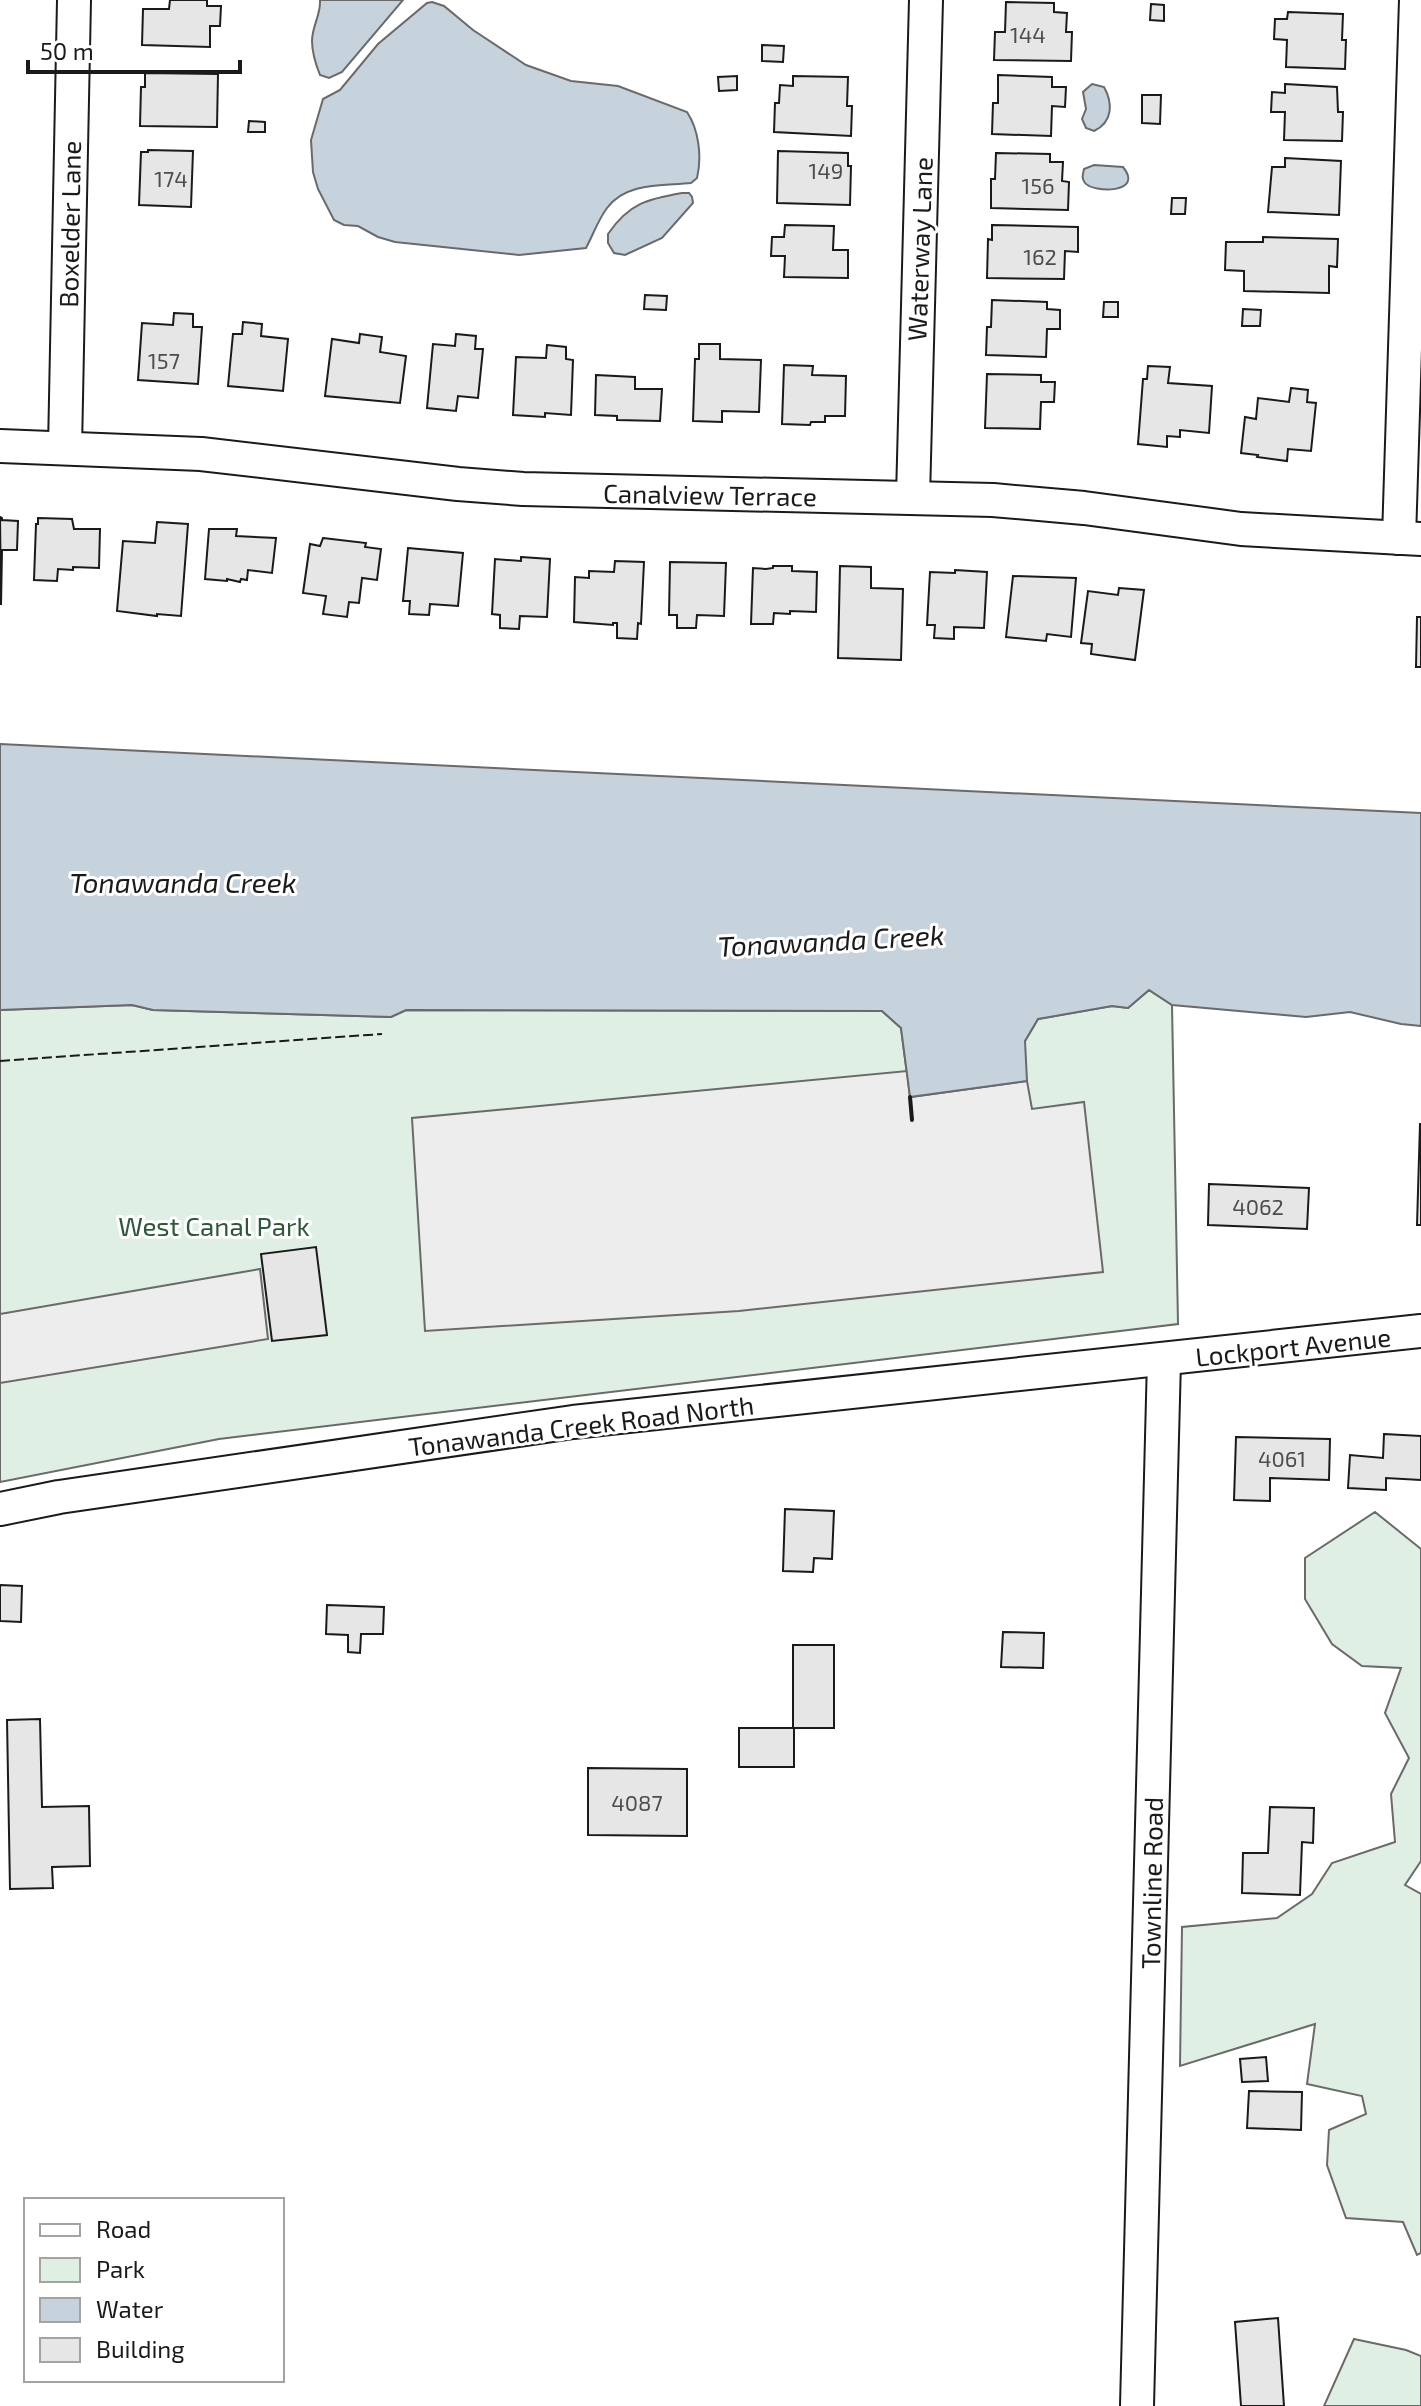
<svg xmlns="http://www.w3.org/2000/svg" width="1421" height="2406" font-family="'Exo 2',sans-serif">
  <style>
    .green { fill: #e0efe3; stroke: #6a6a6a; stroke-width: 2 }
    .parking { fill: #ededed; stroke: #6a6a6a; stroke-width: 2 }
    .water { fill: #c6d2dc; stroke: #6a6a6a; stroke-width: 2 }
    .building { fill: #e6e6e6; stroke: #1a1a1a; stroke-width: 2 }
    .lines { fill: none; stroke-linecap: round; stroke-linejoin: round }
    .minor-casing { stroke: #1a1a1a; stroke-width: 36 }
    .minor { stroke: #fff; stroke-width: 32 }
    .fence { stroke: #1a1a1a; stroke-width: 2; stroke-dasharray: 10 4; stroke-linecap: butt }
    .wall { stroke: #1a1a1a; stroke-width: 4 }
    .labels { text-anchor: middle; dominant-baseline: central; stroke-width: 6; stroke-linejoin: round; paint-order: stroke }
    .number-label { font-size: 22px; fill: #4d4d4d }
    .street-label { font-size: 26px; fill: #1a1a1a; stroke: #fff }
    .park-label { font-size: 26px; fill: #2b5a34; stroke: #fff }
    .water-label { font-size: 28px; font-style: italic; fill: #1a1a1a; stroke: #fff }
  </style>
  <rect width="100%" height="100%" fill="#fff"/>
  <g class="green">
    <polygon points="1149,990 1172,1005 1178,1324 219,1439 0,1482 0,1010 132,1005 153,1010 391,1017 406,1010 882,1011 901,1028 910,1097 1025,1041 1038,1019 1112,1006 1128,1008"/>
    <polygon points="1375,1512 1421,1549 1421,1861 1405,1885 1421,1894 1421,2253 1417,2255 1403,2222 1346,2218 1327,2165 1329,2130 1366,2114 1362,2096 1307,2084 1315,2024 1180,2066 1182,1927 1277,1918 1312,1894 1332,1863 1395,1842 1391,1794 1409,1758 1385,1713 1401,1668 1362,1666 1332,1644 1305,1599 1305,1558"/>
    <polygon points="1354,2339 1406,2350 1421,2356 1421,2406 1324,2406"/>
  </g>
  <g class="parking">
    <polygon points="907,1071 910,1097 1027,1081 1032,1109 1084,1102 1103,1272 739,1311 425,1331 412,1118"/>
    <polygon points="260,1269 268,1339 0,1383 0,1314"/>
  </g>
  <g class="water">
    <path d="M 320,0 L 403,0 L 342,72 L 329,78 L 320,75 C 316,65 312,51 312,41 C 312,26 321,15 320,0 Z"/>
    <path d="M 432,2 L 444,6 L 473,30 L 526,65 L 571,81 L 618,86 L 687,112 C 699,130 702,157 697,178 L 691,183 C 663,186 626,182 607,208 C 598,220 593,235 586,248 L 519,255 L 395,242 L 378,237 L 358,226 L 344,225 L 334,220 L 318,189 L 313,172 L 311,140 L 323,99 L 340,90 L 378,44 L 427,3 Z"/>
    <path d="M 1092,84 L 1104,87 C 1113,103 1113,122 1094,131 L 1086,128 L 1082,119 L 1086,109 L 1083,92 Z"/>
    <path d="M 1094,165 L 1123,167 C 1145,194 1093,193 1085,183 C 1081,177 1083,175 1084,169 Z"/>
    <path d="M 682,193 L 689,193 L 692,197 L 693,203 L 662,238 L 625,255 L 614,253 L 608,243 L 608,234 C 629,203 648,199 682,193 Z"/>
    <polygon points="0,744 1421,813 1421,1026 1401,1024 1350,1012 1306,1017 1172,1005 1149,990 1128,1008 1112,1006 1038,1019 1025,1041 1027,1081 910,1097 901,1028 882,1011 406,1010 391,1017 153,1010 132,1005 0,1010"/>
  </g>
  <g class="building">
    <polygon points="170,0 207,0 207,6 221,6 220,26 210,26 210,47 142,45 143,9 169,9"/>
    <polygon points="1006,2 1054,3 1054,12 1067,13 1066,32 1072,32 1071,61 994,60 995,32 1005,32"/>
    <polygon points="1151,4 1164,5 1164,21 1150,20"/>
    <polygon points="1288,12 1343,14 1342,40 1346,40 1345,69 1286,67 1287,40 1274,39 1275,19 1287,19"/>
    <polygon points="762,45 784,46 783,62 762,61"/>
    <polygon points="145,73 218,74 217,127 140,126 141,87 145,87"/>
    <polygon points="998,75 1052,77 1052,87 1066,87 1065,107 1052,106 1051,136 992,134 993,103 998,103"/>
    <polygon points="737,76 737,90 719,91 718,77"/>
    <polygon points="793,76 848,77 847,106 852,106 851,136 774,132 775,103 779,103 780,85 793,86"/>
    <polygon points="1285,84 1337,87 1338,112 1343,112 1342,141 1284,140 1285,112 1271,112 1272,92 1285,93"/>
    <polygon points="1142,95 1161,95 1160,124 1142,123"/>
    <polygon points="249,121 265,122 265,132 248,132"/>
    <polygon points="148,150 193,151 191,207 139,205 141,152 148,152"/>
    <polygon points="778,151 848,153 848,166 851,166 850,205 777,203"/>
    <polygon points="996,153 1050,154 1050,162 1063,162 1062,181 1069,182 1068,210 991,208 991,179 995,179"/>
    <polygon points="1285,158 1341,161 1339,215 1268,212 1272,167 1285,167"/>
    <polygon points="1172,198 1186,198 1185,214 1171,214"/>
    <polygon points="785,225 834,226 833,250 848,250 848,278 784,277 785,256 771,256 772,237 784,237"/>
    <polygon points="992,225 1078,227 1078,252 1065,251 1064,279 987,278 988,239 992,240"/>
    <polygon points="1263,237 1338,239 1337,267 1329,266 1329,293 1244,291 1244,271 1225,270 1226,242 1263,242"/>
    <polygon points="645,295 667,296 666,310 644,309"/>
    <polygon points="992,300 1047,302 1047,309 1060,310 1060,329 1047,329 1046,357 986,355 987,327 991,327"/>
    <polygon points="1104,302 1118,302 1118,317 1103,317"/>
    <polygon points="1243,309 1261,310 1260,326 1242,326"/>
    <polygon points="174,313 193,314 193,327 202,327 198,384 138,380 142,323 173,325"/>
    <polygon points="243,322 262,324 261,336 288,339 283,391 228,386 233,334 242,334"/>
    <polygon points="360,334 382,337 380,352 406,356 400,403 325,396 332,339 359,343"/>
    <polygon points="456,334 476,336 475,349 483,349 478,398 458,396 456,411 427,408 433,344 455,346"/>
    <polygon points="699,344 720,344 720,359 761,360 759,412 722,411 722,422 693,421 695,359 699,359"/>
    <polygon points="547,345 566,347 566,359 573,360 571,415 545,413 545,417 513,415 516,357 546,358"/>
    <polygon points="784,365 813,366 812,375 846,376 845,416 825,416 825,422 811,422 810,425 782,424"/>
    <polygon points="1148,366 1170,367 1168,383 1212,386 1209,433 1180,430 1180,437 1167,436 1167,447 1138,444 1143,379 1147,379"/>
    <polygon points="987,374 1041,375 1041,382 1055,382 1054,402 1041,402 1040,429 985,428"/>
    <polygon points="596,375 635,377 635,389 662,389 660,421 617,420 617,416 595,415"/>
    <polygon points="1291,388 1308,390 1307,402 1316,403 1311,451 1288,449 1287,461 1257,457 1258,455 1241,453 1245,417 1256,419 1258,398 1289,402"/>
    <polygon points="0,517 2,518 2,520 18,521 17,550 2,550 1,605"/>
    <polygon points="38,518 72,519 74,529 100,529 99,568 73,567 73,570 58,569 57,581 34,580 36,524 38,524"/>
    <polygon points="157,522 188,524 181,616 157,614 157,616 117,611 123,541 155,543"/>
    <polygon points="209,529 237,529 236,536 276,538 272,573 248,570 247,580 241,579 240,582 227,579 227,581 205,579"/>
    <polygon points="323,538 366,543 365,547 381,549 377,580 362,578 359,603 349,602 347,617 323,614 326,596 303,593 310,544 320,546"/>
    <polygon points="408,548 463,553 458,606 430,604 429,615 409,614 410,601 403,601"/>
    <polygon points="521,557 550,559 547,617 520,616 519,629 500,628 500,615 492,614 495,559 521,561"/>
    <polygon points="615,561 644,562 641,624 638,623 637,639 617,638 617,623 613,623 613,625 574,622 575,577 589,578 589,571 614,572"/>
    <polygon points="670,562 726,563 724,616 697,615 696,628 677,628 677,615 669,615"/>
    <polygon points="773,566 792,566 792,571 817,572 816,612 790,611 790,614 774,613 773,624 751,624 753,568 766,569 773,568"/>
    <polygon points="840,566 871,567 871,588 903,589 901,660 838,658"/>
    <polygon points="955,570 987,572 984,628 954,627 954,639 934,638 935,625 927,625 930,572 955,573"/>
    <polygon points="1013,576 1076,578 1071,637 1047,634 1046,641 1006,637"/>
    <polygon points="1119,588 1144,590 1135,660 1091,654 1092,644 1081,643 1088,591 1118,595"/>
    <polygon points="1417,617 1421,617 1421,667 1416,667"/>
    <polygon points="1420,1124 1421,1124 1421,1225 1417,1225"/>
    <polygon points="1209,1184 1309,1188 1307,1229 1208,1225"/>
    <polygon points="316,1247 327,1335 272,1341 261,1254"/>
    <polygon points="1384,1434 1421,1436 1421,1480 1386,1478 1386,1490 1348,1488 1350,1455 1383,1458"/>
    <polygon points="1236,1437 1330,1439 1329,1480 1270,1478 1270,1501 1234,1500"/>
    <polygon points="785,1509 834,1511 832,1559 814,1558 813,1572 783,1571"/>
    <polygon points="0,1585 22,1586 21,1622 0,1621"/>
    <polygon points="327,1605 384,1607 383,1634 361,1634 360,1653 348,1652 348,1635 326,1634"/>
    <polygon points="1003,1632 1044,1633 1043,1668 1001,1667"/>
    <polygon points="793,1645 834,1645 834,1728 794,1728 794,1767 739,1767 739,1728 793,1728"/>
    <polygon points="40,1719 42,1807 89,1806 90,1866 52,1867 53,1888 10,1889 7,1720"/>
    <polygon points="588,1768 687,1769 687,1836 588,1835"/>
    <polygon points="1270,1807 1314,1808 1313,1843 1302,1842 1300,1895 1242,1893 1243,1853 1268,1853"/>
    <polygon points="1266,2057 1268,2081 1242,2082 1240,2059"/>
    <polygon points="1249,2091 1302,2092 1301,2130 1247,2128"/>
    <polygon points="1278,2318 1284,2406 1241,2406 1235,2322"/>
  </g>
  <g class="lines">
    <g class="minor-casing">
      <g id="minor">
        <polyline points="0,446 201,454 458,484 523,489 993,500 1084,508 1241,529 1421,539"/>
        <polyline points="65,448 74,0"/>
        <polyline points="913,497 926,0"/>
        <polyline points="1399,538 1416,0"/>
        <polyline points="0,1509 59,1497 573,1422 1421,1331"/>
        <polyline points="1137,2406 1164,1360"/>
      </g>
    </g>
    <use href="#minor" class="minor"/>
    <polyline class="fence" points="0,1061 382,1034"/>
    <polyline class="wall" points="910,1097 912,1120"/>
  </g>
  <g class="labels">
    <g class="number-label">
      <text x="1028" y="34">144</text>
      <text x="826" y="170">149</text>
      <text x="171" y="178">174</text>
      <text x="1038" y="185">156</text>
      <text x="1040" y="256">162</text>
      <text x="164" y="360">157</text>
      <text x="1258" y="1206">4062</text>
      <text x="1282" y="1458">4061</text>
      <text x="637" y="1802">4087</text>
    </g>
    <g class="street-label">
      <text transform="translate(69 224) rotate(-89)">Boxelder Lane</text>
      <text transform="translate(919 249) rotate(-88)">Waterway Lane</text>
      <text transform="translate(710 494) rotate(1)">Canalview Terrace</text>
      <text transform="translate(1293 1346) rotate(-6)">Lockport Avenue</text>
      <text transform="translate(581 1425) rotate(-7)">Tonawanda Creek Road North</text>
      <text transform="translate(1151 1883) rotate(-89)">Townline Road</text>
    </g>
    <g class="park-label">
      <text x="214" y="1225">West Canal Park</text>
    </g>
    <g class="water-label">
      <text x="183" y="882">Tonawanda Creek</text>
      <text transform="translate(831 940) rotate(-3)">Tonawanda Creek</text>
    </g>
  </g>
  <rect x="24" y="2198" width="260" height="184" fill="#ffffff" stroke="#a3a3a3" stroke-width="2"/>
  <rect x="40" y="2224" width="40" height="12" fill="#ffffff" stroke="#a3a3a3" stroke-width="2"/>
  <text x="96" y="2238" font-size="24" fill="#1a1a1a">Road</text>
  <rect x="40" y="2258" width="40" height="24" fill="#e0efe3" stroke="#a3a3a3" stroke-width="2"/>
  <text x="96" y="2278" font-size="24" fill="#1a1a1a">Park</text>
  <rect x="40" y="2298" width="40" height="24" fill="#c6d2dc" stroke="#a3a3a3" stroke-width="2"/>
  <text x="96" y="2318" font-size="24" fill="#1a1a1a">Water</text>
  <rect x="40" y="2338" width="40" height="24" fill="#e6e6e6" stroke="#a3a3a3" stroke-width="2"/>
  <text x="96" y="2358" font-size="24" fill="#1a1a1a">Building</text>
  <path d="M28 60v12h212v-12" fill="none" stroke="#1a1a1a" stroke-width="4"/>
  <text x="40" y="60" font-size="24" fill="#1a1a1a" stroke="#ffffff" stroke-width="6" paint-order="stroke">50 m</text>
</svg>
